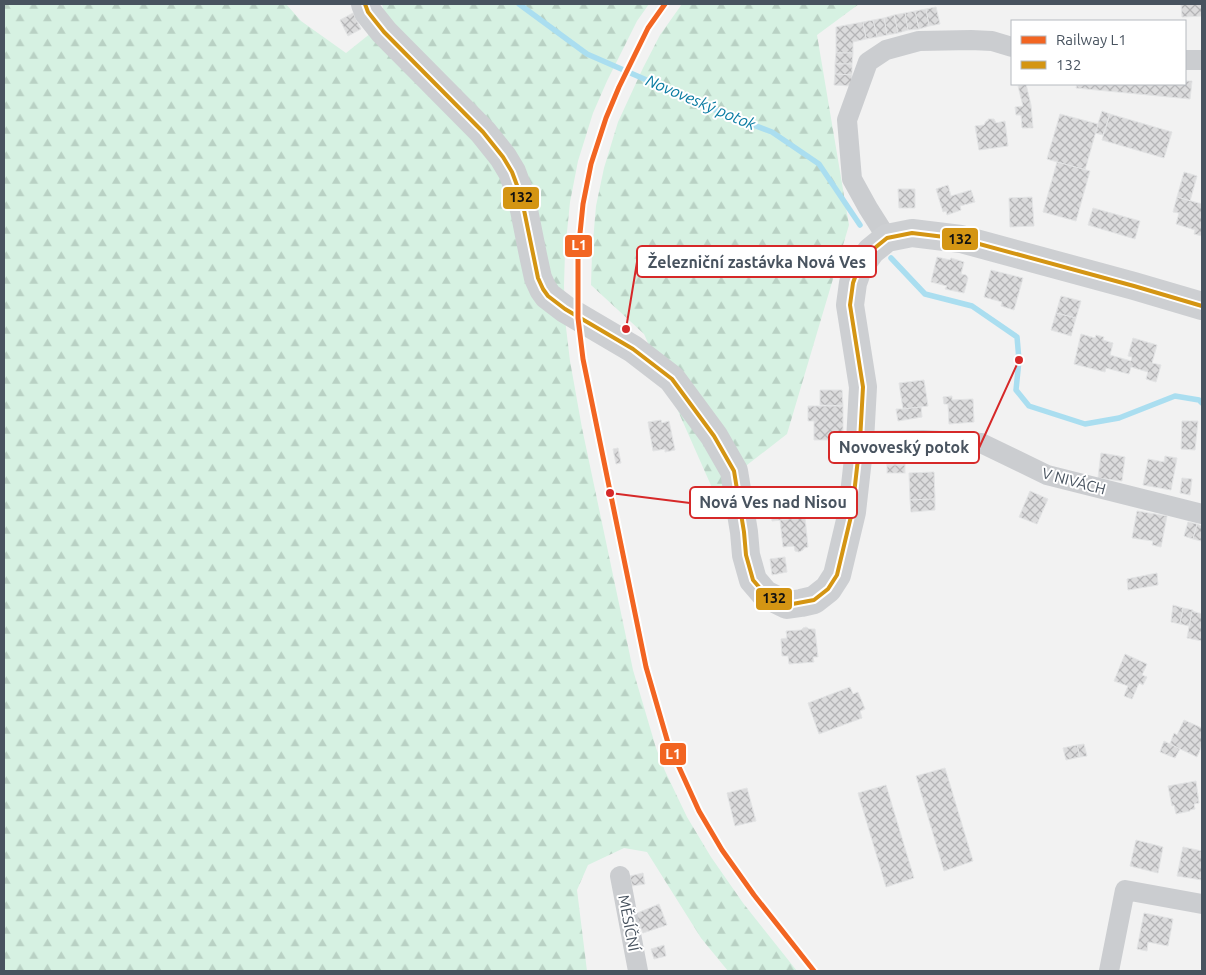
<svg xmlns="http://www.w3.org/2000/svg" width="1206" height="975" font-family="Ubuntu,sans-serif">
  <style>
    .forest { fill: url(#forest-firs) }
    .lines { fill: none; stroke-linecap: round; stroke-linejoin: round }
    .stream { stroke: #aadef0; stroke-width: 5.5 }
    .building { fill: url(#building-cross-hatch); stroke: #e3e4e5 }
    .street { stroke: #cbcdd0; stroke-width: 20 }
    .secondary { stroke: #cdcfd2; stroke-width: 28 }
    .bus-1-casing { stroke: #fff; stroke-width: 8 }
    .bus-1 { stroke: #d49513; stroke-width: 4 }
    .rail-1-casing { stroke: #fff; stroke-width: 9 }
    .rail-1 { stroke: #f26522; stroke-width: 5 }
    .labels { text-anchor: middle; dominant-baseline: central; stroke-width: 4; stroke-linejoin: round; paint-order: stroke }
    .street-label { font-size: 15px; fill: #48535f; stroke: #fff }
    .water-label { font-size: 16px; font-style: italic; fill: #097ba2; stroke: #fff }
    .leader { fill: none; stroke: #d62828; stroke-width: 2 }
    .callout-dot { fill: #d62828; stroke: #fff; stroke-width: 2 }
    .callout { fill: #fff; stroke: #d62828; stroke-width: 2 }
    .callout-label { font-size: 16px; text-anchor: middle; font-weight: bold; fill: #48535f }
    .line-badge { stroke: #fff; stroke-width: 2 }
    .badge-label { font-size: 14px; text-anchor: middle; font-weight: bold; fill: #fff }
    .pale-badge-label { font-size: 14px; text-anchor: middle; font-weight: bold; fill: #111 }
  </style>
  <defs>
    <pattern id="forest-firs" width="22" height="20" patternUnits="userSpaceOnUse" patternTransform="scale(1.25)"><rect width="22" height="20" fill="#d6f1e2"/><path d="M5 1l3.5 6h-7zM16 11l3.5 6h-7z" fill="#b9d1c4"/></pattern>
    <pattern id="building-cross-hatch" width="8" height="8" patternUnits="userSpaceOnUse" patternTransform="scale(1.25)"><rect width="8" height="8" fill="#dbdbdc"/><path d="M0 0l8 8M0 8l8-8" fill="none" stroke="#b4b4b6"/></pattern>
  </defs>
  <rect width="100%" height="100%" fill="#f2f2f2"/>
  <g class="forest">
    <polygon points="4,4 286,4 301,21 346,53 386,21 382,4 649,4 637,21 607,81 593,113 578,161 570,202 565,252 564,285 565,319 570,361 582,428 633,670 656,748 665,771 687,817 711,857 743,903 797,971 728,971 701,938 647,852 624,848 588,865 577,890 587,971 4,971"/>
    <polygon points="682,4 859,4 817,35 849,225 787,434 747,465 717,499 644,334 591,285 592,253 596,206 604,168 618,122 643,68 660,35"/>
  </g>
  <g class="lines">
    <g class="stream">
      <polyline points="519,4 587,54 722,113 772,132 819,164 860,225"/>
      <polyline points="891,258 925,294 972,306 1017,337 1019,360 1016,390 1029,406 1085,424 1119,418 1175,396 1199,400 1202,403"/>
    </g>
  </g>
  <g class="building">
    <polygon points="1181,4 1202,4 1202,16 1182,17"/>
    <polygon points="936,7 940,24 929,26 926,9"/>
    <polygon points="926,9 929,26 919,29 915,11"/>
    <polygon points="915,11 919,29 908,30 905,13"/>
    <polygon points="353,13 361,29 348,36 340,20"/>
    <polygon points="905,13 908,30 898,33 894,15"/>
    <polygon points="894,15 898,33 887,35 884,18"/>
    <polygon points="884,18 887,35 877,37 873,20"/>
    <polygon points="873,20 877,37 866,39 863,22"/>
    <polygon points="863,22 866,39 853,42 853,53 836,53 836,27"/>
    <polygon points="836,53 853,53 852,64 835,64"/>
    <polygon points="835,64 852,64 852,75 835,74"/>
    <polygon points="835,74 852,75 851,86 834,85"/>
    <polygon points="1185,81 1192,81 1190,99 1076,88 1077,84 1185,84"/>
    <polygon points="1026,84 1031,105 1033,128 1022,128 1021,115 1016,115 1015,107 1023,106 1018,86"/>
    <polygon points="1102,111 1110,114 1103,135 1095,133"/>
    <polygon points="1060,114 1098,124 1085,170 1047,159"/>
    <polygon points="1110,114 1172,132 1164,158 1102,140"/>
    <polygon points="988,119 994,119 996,123 1005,121 1008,146 979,150 975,126 984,125 986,121 988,121"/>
    <polygon points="1057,162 1090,171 1076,221 1043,212"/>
    <polygon points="1184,172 1197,176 1190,201 1177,197"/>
    <polygon points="948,185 951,196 971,190 975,202 960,206 961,210 947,215 946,211 943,212 936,189"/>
    <polygon points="898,189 915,189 915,208 899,208"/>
    <polygon points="1032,197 1034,226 1010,227 1009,198"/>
    <polygon points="1177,197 1202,204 1202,202 1202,236 1194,234 1195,230 1176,224 1179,213 1173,212"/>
    <polygon points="1093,208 1140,221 1135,239 1088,225"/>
    <polygon points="937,257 950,260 951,258 964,262 961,274 966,275 968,278 964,293 945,289 947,286 931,282"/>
    <polygon points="991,270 1023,278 1014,310 1001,306 1002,302 984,297"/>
    <polygon points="1061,296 1081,301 1076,318 1056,313"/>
    <polygon points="1056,313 1076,318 1071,336 1051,330"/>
    <polygon points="1081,334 1095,338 1096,335 1104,337 1103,340 1113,343 1110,355 1131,361 1132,357 1128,356 1133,338 1157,345 1152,363 1161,365 1156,382 1146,379 1148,372 1131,367 1129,374 1106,368 1105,372 1074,364"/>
    <polygon points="924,380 928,406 903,409 899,383"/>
    <polygon points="820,390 842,390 843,406 820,405"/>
    <polygon points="952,396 952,400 973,399 974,422 949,424 948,404 944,404 943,397"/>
    <polygon points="808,406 843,406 843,440 814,440 814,421 808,421"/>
    <polygon points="921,407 922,417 898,421 896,409 903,409"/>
    <polygon points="661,420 662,423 669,421 675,450 665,452 665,449 653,451 648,422"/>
    <polygon points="1182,421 1198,421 1195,450 1181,449"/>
    <polygon points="618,448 621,463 616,464 613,449"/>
    <polygon points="1101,453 1125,457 1122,481 1098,478"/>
    <rect x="887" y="456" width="18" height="9"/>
    <polygon points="1165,456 1177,458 1171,490 1143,485 1148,459 1164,462"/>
    <rect x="887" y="465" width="18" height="8"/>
    <polygon points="934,472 935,499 910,500 909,473"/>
    <polygon points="1182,478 1192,479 1190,495 1180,493"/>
    <polygon points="797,488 800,518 772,521 770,490"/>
    <polygon points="1030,491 1048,499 1037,524 1019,517"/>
    <polygon points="935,499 935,510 911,512 910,500"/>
    <polygon points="1137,511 1167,516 1161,547 1152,545 1153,541 1132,538"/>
    <polygon points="805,517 808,547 804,548 803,550 799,552 795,551 794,546 783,547 780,520"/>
    <polygon points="1188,522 1197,524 1193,539 1184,536"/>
    <polygon points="1197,524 1202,526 1202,536 1201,541 1193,539"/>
    <polygon points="785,557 787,572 772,575 770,559"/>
    <polygon points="1157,573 1158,585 1128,590 1127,579"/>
    <polygon points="1173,605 1183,608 1180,624 1171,622"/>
    <polygon points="1183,608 1193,610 1189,626 1180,624"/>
    <polygon points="1192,611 1202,614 1202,641 1187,638"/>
    <polygon points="806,627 809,629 815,629 818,657 813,657 814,662 789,664 788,656 782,656 781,639 787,638 786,631 801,630 803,628"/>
    <polygon points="1125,654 1147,664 1142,675 1147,677 1143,685 1139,683 1132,699 1124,696 1128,686 1114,681"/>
    <polygon points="850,687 853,694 858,692 865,709 860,711 862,718 819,734 808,703"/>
    <polygon points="1184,720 1202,728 1202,745 1197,757 1170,744 1174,733 1177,735"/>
    <polygon points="1164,741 1180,749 1175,758 1160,752"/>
    <polygon points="1084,744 1087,756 1080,757 1077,745"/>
    <polygon points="1077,745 1080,757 1066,760 1063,748"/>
    <polygon points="945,768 973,861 944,871 916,776"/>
    <polygon points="1196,781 1199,803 1194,804 1195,809 1190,810 1190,811 1176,814 1174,805 1172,806 1168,786"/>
    <polygon points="886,785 914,878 886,887 858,793"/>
    <polygon points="747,788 756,821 735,826 727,793"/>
    <polygon points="1136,840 1163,847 1158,873 1130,866"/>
    <polygon points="1183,847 1202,851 1202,880 1177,876"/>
    <polygon points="643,873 645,884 632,886 630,876"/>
    <polygon points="659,904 667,925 643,933 635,914"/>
    <polygon points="1144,913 1173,919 1168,946 1148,942 1147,951 1137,949"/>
    <polygon points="664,945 666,956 654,959 651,949"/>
  </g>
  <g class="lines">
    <g class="street">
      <polyline points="1185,60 1202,60"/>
      <polyline points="887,238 868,208 852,179 847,120 868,62 886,50 919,41 971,40 992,41 1012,47"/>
      <polyline points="860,441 923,440 981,443 1047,475 1202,514"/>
      <polyline points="620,876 638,971"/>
      <polyline points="1109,971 1125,890 1202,904"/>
    </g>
    <polyline class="secondary" points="365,4 368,12 384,32 483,132 503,157 512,172 518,188 524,210 533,255 538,278 543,289 548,296 565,309 633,349 672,379 714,436 734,471 744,532 746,555 753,580 765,594 787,605 801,603 814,600 828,589 837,575 852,512 860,441 863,387 850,305 853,283 858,269 871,251 887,238 912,233 961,239 1134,286 1202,306"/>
    <g class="bus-1-casing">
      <polyline id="bus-1" points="365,4 368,12 384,32 483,132 503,157 512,172 518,188 524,210 538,278 543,289 548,296 565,309 633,349 672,379 714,436 734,471 744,532 746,555 753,580 765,594 787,605 814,600 828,589 837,575 852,512 860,441 863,387 850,305 853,283 858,269 871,251 887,238 912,233 961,239 1134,286 1202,306"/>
    </g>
    <use href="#bus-1" class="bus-1"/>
    <g class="rail-1-casing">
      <polyline id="rail-1" points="665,4 648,28 619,87 606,118 591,164 583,204 578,253 578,318 583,359 646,667 668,743 699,811 722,850 754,895 814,971"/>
    </g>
    <use href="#rail-1" class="rail-1"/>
  </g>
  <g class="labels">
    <g class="street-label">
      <text transform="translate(1074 481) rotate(15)">V NIVÁCH</text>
      <text transform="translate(629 923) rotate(79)">MĚSÍČNÍ</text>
    </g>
    <g class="water-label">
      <text transform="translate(701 102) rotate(23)">Novoveský potok</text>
    </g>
  </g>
  <path class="leader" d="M626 329L637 262M1019 360L979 448M610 493L690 503"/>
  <g class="callout-dot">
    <circle cx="626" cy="329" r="5"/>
    <circle cx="1019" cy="360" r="5"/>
    <circle cx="610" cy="493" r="5"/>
  </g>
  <g class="callout">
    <rect x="637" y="246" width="239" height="31" rx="5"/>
    <rect x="829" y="432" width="150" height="31" rx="5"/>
    <rect x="690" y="487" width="167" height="31" rx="5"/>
  </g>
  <g class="callout-label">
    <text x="757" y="268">Železniční zastávka Nová Ves</text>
    <text x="904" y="453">Novoveský potok</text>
    <text x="773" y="508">Nová Ves nad Nisou</text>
  </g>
  <g class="line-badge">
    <rect x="502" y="186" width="38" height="24" rx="5" fill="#d49513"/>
    <rect x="941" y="227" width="38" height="24" rx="5" fill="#d49513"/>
    <rect x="564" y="234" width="29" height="24" rx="5" fill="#f26522"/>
    <rect x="755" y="587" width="38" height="24" rx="5" fill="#d49513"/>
    <rect x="659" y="742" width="28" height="24" rx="5" fill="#f26522"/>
  </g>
  <g class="badge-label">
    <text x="579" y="250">L1</text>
    <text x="673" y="759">L1</text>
  </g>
  <g class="pale-badge-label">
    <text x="521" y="202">132</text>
    <text x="960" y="244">132</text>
    <text x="774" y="603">132</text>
  </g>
  <rect width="1206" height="975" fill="none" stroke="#48535f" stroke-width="10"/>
  <rect x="1011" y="20" width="175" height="65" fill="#ffffff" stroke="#b6babf"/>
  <rect x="1021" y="36" width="25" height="8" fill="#f26522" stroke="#b6babf"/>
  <text x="1056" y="45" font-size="15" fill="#48535f">Railway L1</text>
  <rect x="1021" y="61" width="25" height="8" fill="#d49513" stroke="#b6babf"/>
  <text x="1056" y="70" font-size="15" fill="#48535f">132</text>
</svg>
